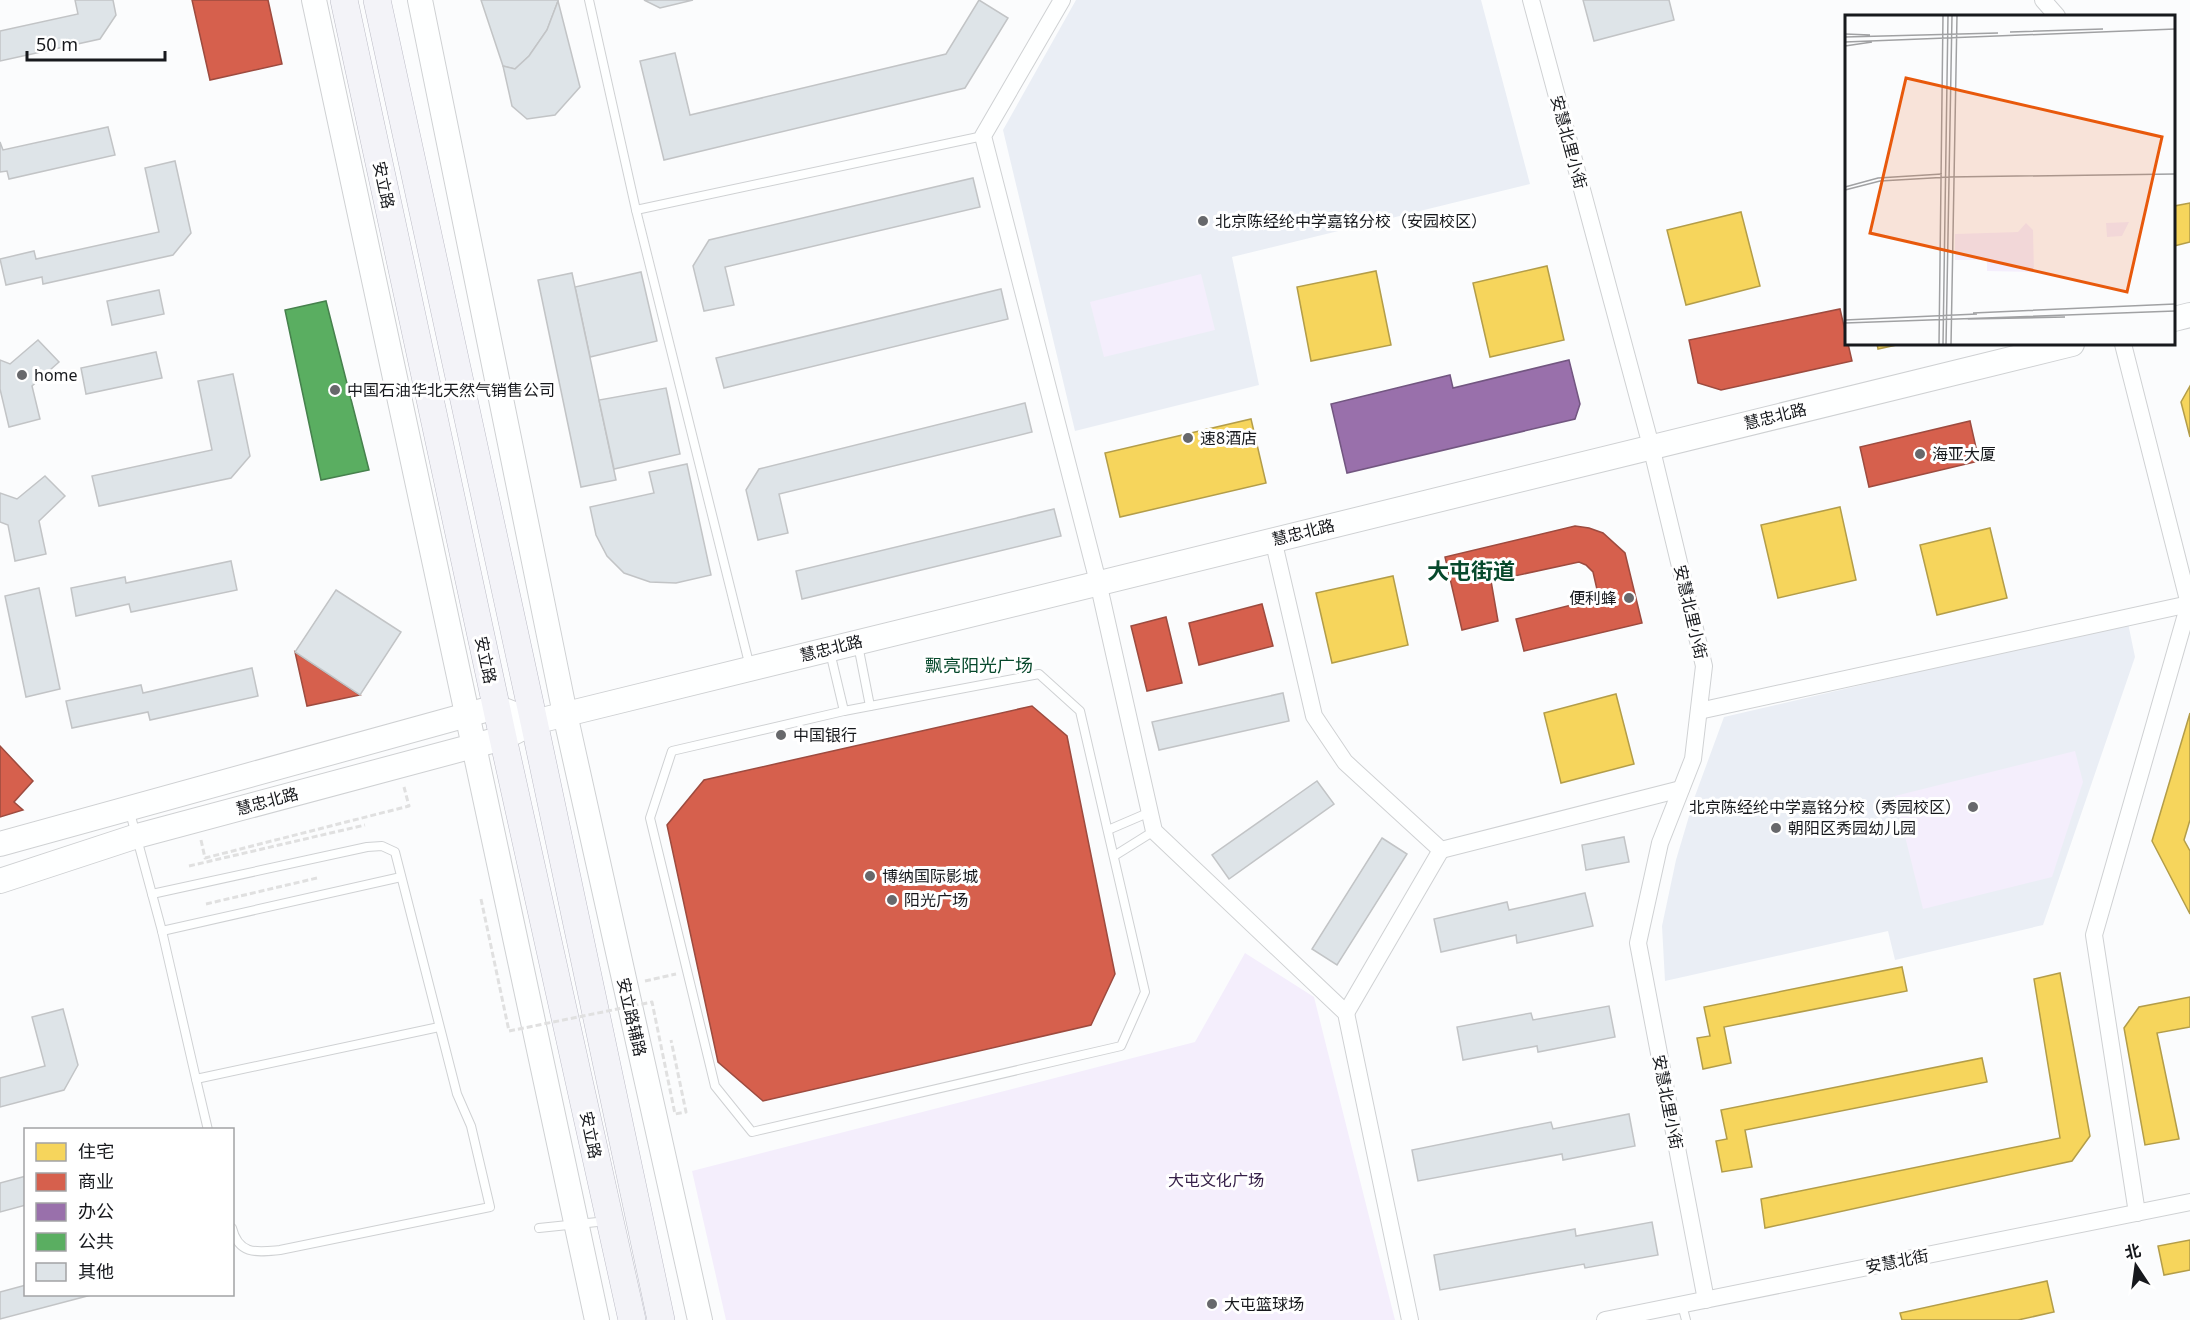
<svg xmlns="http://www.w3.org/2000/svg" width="2190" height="1320" font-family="'Noto Sans','Noto Sans SC',sans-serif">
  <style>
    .built { fill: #eaeef5 }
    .green { fill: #f4eefc }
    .homes { fill: #f6d55c; stroke: #b39d49; stroke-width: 1.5 }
    .shops { fill: #d6604d; stroke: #9d4b3f; stroke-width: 1.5 }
    .offices { fill: #9970ab; stroke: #725680; stroke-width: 1.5 }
    .public { fill: #5aae61; stroke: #46814d; stroke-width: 1.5 }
    .building { fill: #dee4e8; stroke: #c2c4c6; stroke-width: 1.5 }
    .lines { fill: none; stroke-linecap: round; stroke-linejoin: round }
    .lane-casing { stroke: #cfd1d3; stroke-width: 10 }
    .street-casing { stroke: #cfd1d3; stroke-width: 18 }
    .secondary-casing { stroke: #cfd1d3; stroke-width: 26 }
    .primary-casing { stroke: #bdbdc7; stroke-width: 28 }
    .path { stroke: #e0e0e0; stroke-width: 3; stroke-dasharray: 6 3; stroke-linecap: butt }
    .lane { stroke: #feffff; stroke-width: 8 }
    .street { stroke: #feffff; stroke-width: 16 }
    .secondary { stroke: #feffff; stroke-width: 24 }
    .primary { stroke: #f3f3f8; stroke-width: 27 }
    .path-bridge { stroke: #e0e0e0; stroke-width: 3; stroke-dasharray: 6 3; stroke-linecap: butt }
    .poi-dot { fill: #67686b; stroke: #fff; stroke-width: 2 }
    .labels { text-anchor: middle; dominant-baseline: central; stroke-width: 6; stroke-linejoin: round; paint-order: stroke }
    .street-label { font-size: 16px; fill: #17191d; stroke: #fff }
    .poi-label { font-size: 16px; fill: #17191d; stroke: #fff; text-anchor: start }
    .park-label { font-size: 16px; fill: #372149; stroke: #fff }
    .neighbourhood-label { font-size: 18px; fill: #07492c; stroke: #fff }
    .district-label { font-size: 22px; font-weight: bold; fill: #07492c; stroke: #fff }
    .inset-road { fill: none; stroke: #a0a1a3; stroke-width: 1.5 }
    .view { fill: #e8590c; fill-opacity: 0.15; stroke: #e8590c; stroke-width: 3 }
    .inset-edge { fill: none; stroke: #17191d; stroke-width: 3 }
  </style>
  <rect width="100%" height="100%" fill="#fbfcfd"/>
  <g class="built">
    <polygon points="1076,0 1481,0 1530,184 1232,257 1259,385 1075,431 1003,130"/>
    <polygon points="2128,623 2135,657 2043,925 1895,960 1888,931 1665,981 1662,926 1676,860 1695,796 1724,717"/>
  </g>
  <g class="green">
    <polygon points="1201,274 1215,330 1104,357 1090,302"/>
    <polygon points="2075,751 2083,782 2052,877 1923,909 1895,796"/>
    <polygon points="1245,953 1314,997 1395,1320 726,1320 692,1171 1195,1042"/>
  </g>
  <g class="homes">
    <polygon points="2190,203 2190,242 2174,246 2174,204 2174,206"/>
    <polygon points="1741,212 1760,286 1686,305 1667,230"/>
    <polygon points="1547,266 1564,340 1490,357 1473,283"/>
    <polygon points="1376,271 1391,345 1311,361 1297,287"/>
    <polygon points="1877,344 1901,344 1878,349"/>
    <polygon points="2190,386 2190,437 2181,402"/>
    <polygon points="1251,419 1266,483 1120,517 1105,453"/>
    <polygon points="1840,507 1856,580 1778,598 1761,525"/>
    <polygon points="1990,528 2007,598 1937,615 1920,545"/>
    <polygon points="1393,576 1408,645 1332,663 1316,593"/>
    <polygon points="1616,694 1634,764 1561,783 1544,713"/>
    <polygon points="2190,713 2190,820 2184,840 2190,851 2190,914 2152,841"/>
    <polygon points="1902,967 1907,991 1724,1027 1731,1063 1703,1069 1697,1038 1710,1036 1704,1007"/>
    <polygon points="2060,973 2090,1136 2072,1161 1765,1228 1761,1199 2060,1138 2034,979"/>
    <polygon points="2190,997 2190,1027 2157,1033 2179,1139 2145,1145 2124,1028 2139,1007"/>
    <polygon points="1982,1058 1987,1082 1745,1130 1752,1167 1722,1172 1716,1141 1727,1139 1721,1110"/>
    <polygon points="2190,1240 2190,1270 2164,1275 2158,1246"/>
    <polygon points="2047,1281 2054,1312 2018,1320 1902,1320 1900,1313"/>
  </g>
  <g class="shops">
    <polygon points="192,0 268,0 282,64 210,80"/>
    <polygon points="1840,309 1852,361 1721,390 1698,383 1689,340"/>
    <polygon points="1970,421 1979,461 1869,487 1860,447"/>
    <polygon points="1575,526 1589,528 1603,533 1625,553 1642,623 1524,651 1516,619 1599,598 1593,572 1586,565 1579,562 1491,581 1498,621 1462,630 1445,557"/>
    <polygon points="1262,604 1273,646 1199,665 1189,623"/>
    <polygon points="1166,617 1182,683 1147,691 1131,626"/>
    <polygon points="295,652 360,695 307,706"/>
    <polygon points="1032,706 1067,736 1115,974 1091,1025 763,1101 718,1062 667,825 704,780"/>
    <polygon points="0,746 33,781 14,802 23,810 0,817"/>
  </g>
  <polygon class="offices" points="1569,360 1580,404 1575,419 1347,473 1331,404 1450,375 1453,388"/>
  <polygon class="public" points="326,301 369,470 321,480 285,310"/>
  <g class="building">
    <polygon points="75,0 113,0 116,15 100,39 0,61 0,31 78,14"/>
    <polygon points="481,0 558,0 558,1 547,30 529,56 515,69 503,66"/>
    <polygon points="644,0 693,0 660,8"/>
    <polygon points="979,0 1008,18 965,88 664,160 640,61 675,53 690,115 946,54"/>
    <polygon points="1583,0 1669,0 1674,20 1594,41"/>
    <polygon points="558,1 580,87 555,115 527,119 512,106 503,66 515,69 529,56 547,30"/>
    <polygon points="108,127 115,155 9,179 7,171 0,172 0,142 3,150"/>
    <polygon points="175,161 191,233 173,255 43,284 42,277 6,285 0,259 34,251 36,259 159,232 145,168"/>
    <polygon points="973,178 980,207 725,267 734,305 704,311 693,266 709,240"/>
    <polygon points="641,272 657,341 590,357 575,287"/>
    <polygon points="572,273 616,480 581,487 538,280"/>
    <polygon points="1001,289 1008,319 724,388 716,358"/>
    <polygon points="159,290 164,314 112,325 107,301"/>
    <polygon points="38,340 59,362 32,386 40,419 9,427 0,389 0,360 10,364"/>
    <polygon points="156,352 162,378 86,394 81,368"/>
    <polygon points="233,374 250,456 231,478 99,506 92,476 212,450 198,381"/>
    <polygon points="666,388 680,454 614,469 599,400"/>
    <polygon points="1025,403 1032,432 779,494 788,533 758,540 746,490 759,469"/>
    <polygon points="687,464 711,575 676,583 650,582 624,573 607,556 596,535 590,507 654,493 649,472"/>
    <polygon points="45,476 65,496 39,521 46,554 15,561 8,525 0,522 0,493 17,499"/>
    <polygon points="1054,509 1061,536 802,599 796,571"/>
    <polygon points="231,561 237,590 131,612 129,604 76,616 71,588 125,577 126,583"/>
    <polygon points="39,588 60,689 26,697 5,596"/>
    <polygon points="336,590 401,632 360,695 295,652"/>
    <polygon points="252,668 258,696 150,720 148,712 72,728 66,701 141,685 143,693"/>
    <polygon points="1283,693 1289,721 1159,750 1152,722"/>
    <polygon points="1317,781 1334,804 1229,879 1212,855"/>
    <polygon points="1624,837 1629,862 1586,870 1582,845"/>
    <polygon points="1382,838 1407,854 1337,965 1312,949"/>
    <polygon points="1585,893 1593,926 1517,943 1516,935 1441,952 1434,919 1507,902 1509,910"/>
    <polygon points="1609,1006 1615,1037 1538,1052 1537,1046 1463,1060 1457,1027 1531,1013 1533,1020"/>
    <polygon points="63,1009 78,1065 64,1090 0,1107 0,1078 45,1066 32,1017"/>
    <polygon points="1629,1114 1635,1146 1563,1160 1562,1154 1418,1181 1412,1150 1551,1122 1553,1129"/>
    <polygon points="26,1176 26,1205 0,1212 0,1183"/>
    <polygon points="1652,1222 1658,1255 1585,1268 1584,1264 1440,1290 1434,1255 1575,1229 1576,1236"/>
    <polygon points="26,1285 26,1294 95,1294 0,1319 0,1292"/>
  </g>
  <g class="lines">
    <g class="lane-casing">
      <g id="lane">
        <polyline points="589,0 636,210 750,667"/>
        <polyline points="636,210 983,136"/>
        <polyline points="858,645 870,706"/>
        <polyline points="830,652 844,711"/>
        <polygon points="1039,674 1080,711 1145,992 1121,1046 752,1132 715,1086 650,818 672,751 844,711"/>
        <polyline points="129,809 162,931 196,1079 439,1027"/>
        <polyline points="1108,830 1150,812"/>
        <polyline points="1114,856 1154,831"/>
        <path d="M 152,894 L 367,847 L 382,846 L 395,852 L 457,1094 L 471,1126 L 490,1207 L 280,1250 C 258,1252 239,1256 232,1228"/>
        <polyline points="162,931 401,877"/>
        <polyline points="196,1079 208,1130"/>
        <polyline points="539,1228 607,1221"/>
        <polyline points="1682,1305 1686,1320"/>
      </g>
    </g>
    <g class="street-casing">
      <g id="street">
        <polyline points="1062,0 983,136 1098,582 1154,831 1346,1013 1410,1320"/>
        <polyline points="1531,0 1651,446 1704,666 1693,759 1660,843 1638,943 1706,1300"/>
        <polyline points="2043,0 2057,16"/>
        <polyline points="2123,344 2189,604 2094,935 2137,1213"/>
        <polyline points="1273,539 1314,716 1345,762 1441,850 1681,789"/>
        <polyline points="1699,711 2189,604"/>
        <polyline points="1346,1013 1441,850"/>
        <polyline points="1605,1320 2190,1202"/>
      </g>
    </g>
    <g class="secondary-casing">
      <g id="secondary">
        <polyline points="314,0 597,1320"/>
        <polyline points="420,0 565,714 700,1320"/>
        <polyline points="2174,319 2190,315"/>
        <polyline points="0,844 496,707 534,722"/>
        <polyline points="0,881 137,836 503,738 534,722 2072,344"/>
      </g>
    </g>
    <g class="primary-casing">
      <g id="primary">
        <polyline points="344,0 503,738 632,1320"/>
        <polyline points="377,0 534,722 661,1320"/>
      </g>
    </g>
    <g class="path">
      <polyline points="201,840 205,858 409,806 404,787"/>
      <polyline points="189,866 365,825"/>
      <polyline points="206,904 317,878"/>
      <polyline points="645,981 676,974"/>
    </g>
    <use href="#lane" class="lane"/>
    <use href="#street" class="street"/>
    <use href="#secondary" class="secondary"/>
    <use href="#primary" class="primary"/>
    <polyline class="path-bridge" points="481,899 509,1031 652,1002 675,1114 686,1112 671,1040"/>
  </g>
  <g class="poi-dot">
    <circle cx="1203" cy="221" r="6"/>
    <circle cx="22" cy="375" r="6"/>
    <circle cx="335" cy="390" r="6"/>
    <circle cx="1188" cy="438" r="6"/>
    <circle cx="1920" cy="454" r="6"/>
    <circle cx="1629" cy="598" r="6"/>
    <circle cx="781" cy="735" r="6"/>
    <circle cx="1973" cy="807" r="6"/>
    <circle cx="1776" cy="828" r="6"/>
    <circle cx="870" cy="876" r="6"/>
    <circle cx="892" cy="900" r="6"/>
    <circle cx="1212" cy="1304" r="6"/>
  </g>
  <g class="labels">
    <g class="street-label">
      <text transform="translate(1569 142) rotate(75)">安慧北里小街</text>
      <text transform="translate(384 185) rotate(78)">安立路</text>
      <text transform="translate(1775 416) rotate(-14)">慧忠北路</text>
      <text transform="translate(1303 532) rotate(-14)">慧忠北路</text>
      <text transform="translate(1691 612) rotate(77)">安慧北里小街</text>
      <text transform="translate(831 648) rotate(-14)">慧忠北路</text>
      <text transform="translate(486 660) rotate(78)">安立路</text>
      <text transform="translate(267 801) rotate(-15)">慧忠北路</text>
      <text transform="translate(632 1017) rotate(77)">安立路辅路</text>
      <text transform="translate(1668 1102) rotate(79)">安慧北里小街</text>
      <text transform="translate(591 1135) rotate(78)">安立路</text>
      <text transform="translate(1897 1261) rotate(-11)">安慧北街</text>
    </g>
    <g class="poi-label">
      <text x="1215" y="221">北京陈经纶中学嘉铭分校（安园校区）</text>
      <text x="34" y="375">home</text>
      <text x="347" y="390">中国石油华北天然气销售公司</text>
      <text x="1200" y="438">速8酒店</text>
      <text x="1932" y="454">海亚大厦</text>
      <text x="1617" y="598" text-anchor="end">便利蜂</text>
      <text x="793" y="735">中国银行</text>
      <text x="1961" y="807" text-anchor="end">北京陈经纶中学嘉铭分校（秀园校区）</text>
      <text x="1788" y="828">朝阳区秀园幼儿园</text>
      <text x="882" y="876">博纳国际影城</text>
      <text x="904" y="900">阳光广场</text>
      <text x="1224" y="1304">大屯篮球场</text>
    </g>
    <g class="park-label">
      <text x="1216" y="1180">大屯文化广场</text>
    </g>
    <g class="neighbourhood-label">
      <text x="979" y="665">飘亮阳光广场</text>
    </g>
    <g class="district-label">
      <text x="1471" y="570">大屯街道</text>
    </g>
  </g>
  <g transform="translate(1845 15)">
    <rect width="330" height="330" fill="#fbfcfd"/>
    <path d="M 284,207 L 277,221 L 262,222 L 261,208 ZM 181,208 L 188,215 L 189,257 L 142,256 L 142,245 L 110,245 L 110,219 L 173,217 Z" fill="#f4eefc"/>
    <path class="inset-road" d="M 165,17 L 258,14M 0,19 L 25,20M 0,22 L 153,18M 0,27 L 330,14M 0,31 L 27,27M 0,172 L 33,163 L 97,159M 0,175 L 35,166 L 104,162 L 330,159M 128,298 L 330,289M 123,304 L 220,302M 0,305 L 132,299M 0,308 L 330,296M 94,330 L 98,0M 98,330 L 103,0M 101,330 L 107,0M 106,330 L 112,0"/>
    <path class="view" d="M 61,63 L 317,122 L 282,277 L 25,218 Z"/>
    <rect width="330" height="330" class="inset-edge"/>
  </g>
  <rect x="24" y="1128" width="210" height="168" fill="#ffffff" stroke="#a2a3a5" stroke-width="1.5"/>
  <rect x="36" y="1143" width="30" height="18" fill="#f6d55c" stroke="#a2a3a5" stroke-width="1.5"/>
  <text x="78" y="1158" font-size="18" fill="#17191d">住宅</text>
  <rect x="36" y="1173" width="30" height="18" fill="#d6604d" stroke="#a2a3a5" stroke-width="1.5"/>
  <text x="78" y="1188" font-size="18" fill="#17191d">商业</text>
  <rect x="36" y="1203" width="30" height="18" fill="#9970ab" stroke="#a2a3a5" stroke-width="1.5"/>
  <text x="78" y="1218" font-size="18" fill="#17191d">办公</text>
  <rect x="36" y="1233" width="30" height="18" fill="#5aae61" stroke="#a2a3a5" stroke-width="1.5"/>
  <text x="78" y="1248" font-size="18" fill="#17191d">公共</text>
  <rect x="36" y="1263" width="30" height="18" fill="#dee4e8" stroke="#a2a3a5" stroke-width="1.5"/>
  <text x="78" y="1278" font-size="18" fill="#17191d">其他</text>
  <g transform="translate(2136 1266) rotate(347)" stroke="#ffffff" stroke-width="4.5" paint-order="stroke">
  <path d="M0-4.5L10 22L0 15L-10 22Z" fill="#17191d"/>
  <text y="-9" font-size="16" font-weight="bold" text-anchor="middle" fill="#17191d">北</text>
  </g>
  <path d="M27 51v9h138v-9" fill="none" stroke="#17191d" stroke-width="3"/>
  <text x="36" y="51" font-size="18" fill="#17191d" stroke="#ffffff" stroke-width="4.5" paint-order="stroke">50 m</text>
</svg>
